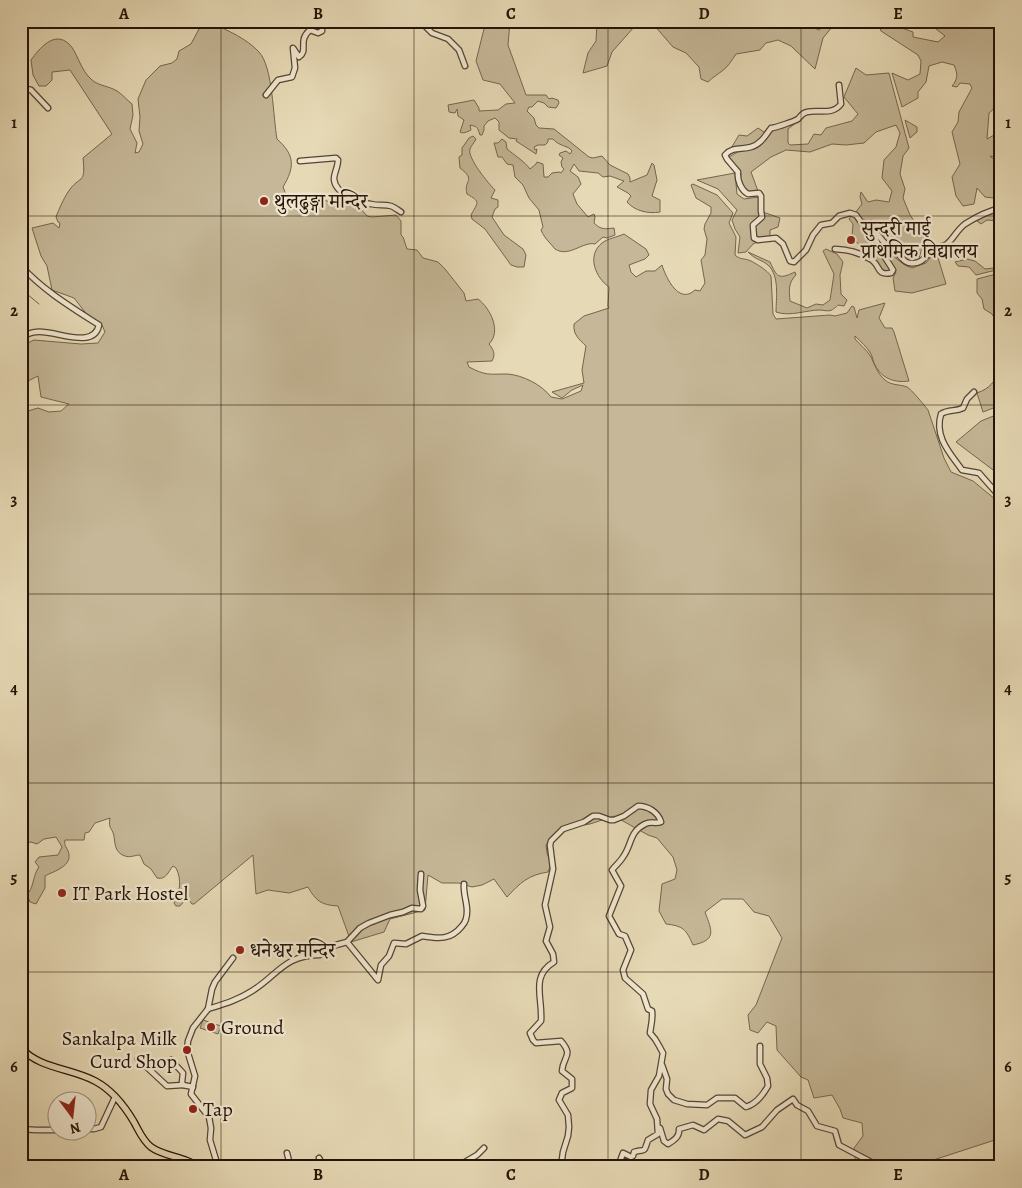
<svg xmlns="http://www.w3.org/2000/svg" width="1022" height="1188" font-family="Alegreya,'Noto Serif Devanagari',serif">
  <style>
    .green { fill: #c5b797; stroke: #75644e }
    .lines { fill: none; stroke-linecap: round; stroke-linejoin: round }
    .stream { stroke: #71614c; stroke-width: 1 }
    .minor-casing { stroke: #554432; stroke-width: 7 }
    .major-casing { stroke: #251206; stroke-width: 8 }
    .minor { stroke: #efe6cf; stroke-width: 4.5 }
    .major { stroke: #e6d9b5; stroke-width: 5.5 }
    .grid { fill: none; stroke: #251206; stroke-width: 1; stroke-opacity: 0.55 }
    .poi-dot { fill: #8f2418; stroke: #efe6cf; stroke-width: 2 }
    .labels { text-anchor: middle; dominant-baseline: central; stroke-width: 4.5; stroke-linejoin: round; paint-order: stroke }
    .poi-label { font-size: 20px; fill: #251206; stroke: #efe6cf; text-anchor: start }
    .neatline { fill: none; stroke: #251206; stroke-width: 2 }
    .grid-label { font-size: 16px; text-anchor: middle; font-weight: bold; fill: #251206 }
  </style>
  <rect width="100%" height="100%" fill="#e6d9b5"/>
  <filter id="stains"><feTurbulence type="fractalNoise" baseFrequency=".004" numOctaves="4"/><feColorMatrix values="0 0 0 0 .2 0 0 0 0 .09 0 0 0 0 .02 0 0 0 .5 -.17"/></filter>
  <radialGradient id="worn" r=".72"><stop offset=".6" stop-color="#630" stop-opacity="0"/><stop offset="1" stop-color="#630" stop-opacity=".3"/></radialGradient>
  <g class="green">
    <path d="M 486,21 L 510,21 L 508,45 L 526,95 L 546,95 L 549,99 L 552,98 L 558,100 L 559,103 L 556,108 L 548,107 L 544,103 L 538,101 L 532,107 L 529,107 L 527,111 L 534,118 L 536,125 L 539,128 L 554,129 L 589,157 L 593,158 L 602,156 L 610,165 L 628,174 L 630,178 L 630,182 L 647,175 L 652,163 L 654,165 L 657,180 L 652,196 L 660,200 L 660,212 C 648,214 635,211 627,202 L 631,196 L 628,193 L 617,187 L 624,181 L 610,176 L 603,177 L 598,173 L 579,171 L 574,164 L 570,171 L 578,177 L 581,184 L 573,194 L 577,204 L 588,217 L 594,214 L 595,217 L 594,223 C 601,230 605,229 614,228 L 615,235 L 607,238 L 603,237 L 595,244 C 583,241 569,258 555,249 C 553,247 552,245 550,243 C 546,239 543,235 541,230 L 543,227 L 539,210 L 529,198 L 523,185 L 515,177 L 513,165 L 507,164 L 502,157 L 498,157 L 494,143 L 498,143 L 502,139 L 506,142 L 507,149 C 513,154 525,162 530,169 L 536,164 L 537,162 L 543,164 L 544,177 L 548,177 L 552,173 L 559,172 L 561,173 L 564,169 L 562,167 L 561,162 L 563,158 L 559,155 L 560,153 L 566,151 L 570,154 L 572,151 C 568,145 560,147 553,139 L 548,139 L 548,142 L 545,145 L 538,145 L 534,147 L 535,150 L 537,149 L 536,154 L 516,141 L 517,139 L 509,138 L 499,130 L 499,122 L 495,118 L 488,121 L 484,126 L 484,130 L 482,135 L 480,135 C 477,126 477,127 470,125 L 471,130 C 467,132 463,134 460,132 L 464,120 L 458,116 L 457,109 L 455,113 L 449,112 L 448,105 L 474,100 L 479,108 L 479,111 L 498,110 L 506,104 L 515,103 L 500,84 L 483,80 L 476,61 Z"/>
    <path d="M 597,21 L 777,21 L 781,27 L 806,21 L 818,30 L 837,21 L 823,38 L 815,69 L 791,46 L 778,40 L 766,43 L 760,50 L 736,54 C 732,60 728,67 722,71 C 717,75 713,77 708,82 L 701,79 L 699,67 L 686,53 L 673,47 L 654,25 L 645,23 L 634,27 L 612,52 L 607,66 L 583,73 L 588,53 L 596,41 Z"/>
    <path d="M 878,21 L 889,21 L 888,23 L 913,32 L 913,37 L 938,42 L 945,36 L 926,21 L 993,21 L 1001,23 L 1001,102 L 989,113 L 987,139 L 996,134 L 1001,140 L 1001,158 L 990,156 L 1001,166 L 1001,199 L 985,197 L 977,188 L 974,204 L 963,206 L 956,196 L 952,177 L 960,164 L 952,132 L 958,122 L 959,112 L 972,88 L 970,84 L 960,83 L 957,87 L 952,86 C 958,79 958,74 954,65 L 942,62 L 929,66 L 926,82 L 918,92 L 918,98 L 902,107 L 892,73 L 908,80 L 920,74 L 921,61 L 918,55 L 881,31 Z"/>
    <path d="M 212,23 C 228,31 246,38 259,52 C 273,67 273,117 277,139 C 295,155 295,167 283,187 L 287,197 L 316,196 L 329,202 L 351,204 L 359,207 L 367,216 L 372,217 L 396,215 L 401,221 L 401,235 L 403,237 L 407,249 L 417,250 L 423,258 L 438,262 L 445,269 L 464,293 L 466,301 L 478,299 C 490,308 502,331 489,344 C 493,349 496,354 492,361 L 467,362 L 469,367 C 486,376 489,374 507,374 C 523,375 542,385 551,397 L 562,399 L 581,391 L 583,385 L 572,390 L 562,398 L 552,392 L 584,383 L 582,370 L 586,346 C 579,339 573,335 574,324 L 584,316 L 609,308 L 608,306 L 609,287 C 596,278 586,256 602,243 C 607,239 617,237 624,234 L 646,249 L 649,255 L 645,259 L 629,265 L 631,272 L 636,277 L 646,271 L 655,271 L 662,265 C 666,278 679,305 695,290 L 700,291 L 705,283 L 701,260 L 705,255 L 707,239 L 704,229 L 705,224 L 711,213 L 711,207 L 696,198 L 691,185 L 693,184 L 717,195 L 733,213 L 729,223 L 736,237 L 735,255 C 740,260 745,258 751,261 C 758,265 767,270 771,276 L 773,314 L 776,319 L 830,315 L 835,316 L 847,313 L 852,306 L 854,307 L 857,318 L 859,310 L 885,303 L 879,318 L 885,328 L 892,328 L 894,332 L 909,381 C 895,383 882,379 875,365 C 873,362 873,358 871,354 C 867,347 861,342 855,336 L 855,339 C 860,345 867,350 871,357 C 875,365 877,373 885,380 C 892,386 900,384 907,387 C 911,389 925,406 928,410 L 944,458 L 951,472 L 973,481 L 1001,504 L 1001,1138 L 912,1167 L 856,1167 L 854,1148 L 863,1136 L 862,1123 L 843,1118 L 840,1109 L 832,1095 L 814,1098 L 808,1080 L 801,1077 L 777,1050 L 776,1026 L 767,1022 L 758,1033 L 750,1030 L 748,1015 L 756,1005 L 782,938 L 769,916 L 754,912 L 743,899 L 722,899 L 705,912 C 712,931 717,940 693,945 C 686,929 683,926 666,924 L 659,911 L 662,884 L 675,879 L 677,870 L 673,857 L 657,838 L 648,835 L 614,816 L 590,824 L 563,828 L 553,835 L 546,845 L 547,853 L 551,864 L 548,872 C 528,875 520,883 507,897 L 494,879 L 482,885 L 472,887 L 459,883 L 442,883 L 428,875 L 425,910 L 390,919 L 384,932 L 351,942 L 338,906 C 321,905 316,901 308,887 L 289,893 L 268,890 L 256,894 L 253,855 L 194,904 L 192,904 L 188,899 L 186,899 L 180,906 L 176,906 L 174,903 C 180,892 182,880 176,868 L 173,866 C 168,872 166,880 157,878 L 151,869 L 144,864 L 140,855 C 135,855 130,858 125,856 C 115,853 115,844 114,836 C 112,827 108,829 110,818 L 95,823 L 89,832 L 85,833 L 84,840 L 65,840 C 64,846 66,846 68,851 C 74,866 54,871 45,876 L 45,888 L 36,904 L 30,902 L 28,897 L 21,900 L 21,893 L 29,892 C 34,885 33,875 39,867 L 35,862 L 39,857 L 58,855 L 62,847 L 56,837 L 44,839 L 37,844 L 31,842 L 21,844 L 21,413 L 38,408 L 49,412 L 61,411 L 69,404 L 41,397 L 38,376 L 26,382 L 21,375 L 21,346 L 34,340 L 81,344 L 98,343 L 105,332 L 102,325 L 88,316 L 74,298 L 52,290 L 47,266 L 41,256 L 32,228 L 53,223 L 59,228 L 60,223 L 58,222 L 56,217 C 59,209 64,198 68,192 C 80,174 86,186 83,158 L 112,134 L 70,70 L 52,72 L 52,80 L 46,86 L 39,86 L 33,75 L 31,60 C 39,49 54,30 69,44 C 77,51 80,70 92,80 C 99,86 109,86 117,91 C 122,94 127,100 132,104 L 133,115 L 130,129 L 137,143 L 135,153 L 139,152 L 143,144 L 139,131 L 140,117 L 138,99 L 146,80 L 160,66 L 172,63 L 177,59 L 179,51 L 191,44 L 199,29 Z"/>
    <polygon points="856,68 866,75 889,73 909,148 903,156 900,174 905,189 903,198 910,215 925,237 918,262 909,264 882,241 878,221 870,220 872,225 862,221 855,213 862,204 860,197 861,192 868,202 876,200 889,202 892,191 882,178 884,160 896,147 900,133 896,125 876,132 864,143 846,145 832,144 810,152 786,150 771,157 751,172 758,191 751,194 740,185 741,173 730,162 729,157 741,150 754,149 775,129 783,128 787,125 797,122 788,129 788,143 790,145 808,144 814,134 821,135 826,128 852,121 858,114 844,97"/>
    <polygon points="905,120 917,127 917,132 910,138"/>
    <path d="M 758,128 L 764,132 L 767,132 C 754,149 746,142 730,150 L 739,135 L 747,136 Z"/>
    <path d="M 473,136 L 476,139 C 474,143 471,146 470,149 C 467,158 489,184 495,190 L 491,198 L 498,200 L 498,207 L 495,209 L 492,217 L 504,235 L 523,249 L 526,255 L 524,267 L 517,267 L 511,265 L 485,229 L 472,219 L 471,215 C 478,202 481,202 467,194 C 463,180 477,181 460,168 L 459,157 L 462,155 L 462,148 L 469,138 Z"/>
    <polygon points="735,173 737,194 744,199 759,197 760,211 780,218 778,227 770,230 770,236 753,244 746,252 738,253 740,237 735,229 732,220 737,210 718,189 697,180"/>
    <polygon points="1001,210 1001,221 987,220 981,224 977,221 979,218"/>
    <polygon points="852,215 870,227 875,236 879,252 890,268 891,272 886,273 863,256 860,246 852,236 853,224 849,219"/>
    <path d="M 880,244 C 891,252 899,264 912,268 L 926,263 L 936,251 L 946,284 L 912,293 L 895,291 L 893,278 L 896,272 L 888,261 Z"/>
    <path d="M 826,249 L 837,254 L 843,262 L 840,275 L 841,294 L 847,300 L 844,306 L 838,305 C 838,306 833,309 832,310 C 828,312 824,310 820,310 C 806,310 790,317 776,312 C 776,299 780,276 768,265 C 762,260 756,260 748,252 L 770,262 C 777,277 778,280 795,272 L 796,275 C 788,283 789,290 790,301 L 807,308 L 816,304 L 823,305 L 830,300 L 834,274 L 823,251 Z"/>
    <polygon points="967,259 975,261 985,269 994,268 996,270 976,275 969,267 958,266 955,262"/>
    <polygon points="1000,273 1001,325 1000,327 992,314 984,309 982,299 977,293 977,279"/>
    <path d="M 1001,371 L 1001,405 L 983,412 L 977,393 C 991,388 993,382 1001,371 Z"/>
    <polygon points="1001,413 1001,476 956,442 981,421"/>
    <polygon points="203,1020 221,1026 218,1034 200,1028"/>
  </g>
  <g class="lines">
    <polyline class="stream" points="21,289 39,304"/>
    <g class="minor-casing">
      <g id="minor">
        <polyline points="420,21 432,33 448,39 459,50 465,66"/>
        <path d="M 839,85 L 841,104 C 832,116 819,109 807,112 C 802,113 801,116 798,119 C 795,121 775,128 771,128 C 766,135 761,144 751,147 C 742,150 733,146 725,155 L 727,159 L 738,172 C 737,180 741,190 748,194 L 759,193 L 761,196 L 761,211 L 762,217 L 753,225 L 754,238 L 758,240 L 776,238 L 783,244 L 790,261 L 794,262 L 806,250 L 813,235 L 821,225 L 832,223 L 839,216 L 850,213 L 856,215 L 861,222 L 872,226 C 879,238 887,247 898,254 C 902,257 904,263 910,263 C 925,265 926,252 936,248 C 939,246 943,247 947,244 C 954,238 957,230 965,224 C 976,217 988,211 1001,208"/>
        <polyline points="21,93 27,89 31,90 48,108"/>
        <path d="M 266,95 L 278,80 L 292,77 L 295,68 L 293,48 L 299,57 C 309,50 297,41 310,30 L 318,33 L 322,31 L 322,21"/>
        <path d="M 300,161 L 336,158 L 338,160 C 338,167 334,173 334,179 C 335,194 360,203 371,204 C 378,206 384,204 391,206 C 394,207 398,210 401,212"/>
        <path d="M 835,249 C 849,250 858,252 870,259 C 881,264 875,276 891,273 L 893,270 L 881,251 L 876,240 L 876,234"/>
        <path d="M 21,266 C 44,291 71,307 99,325 C 94,351 53,329 36,332 C 31,332 26,335 21,337"/>
        <path d="M 974,392 L 967,399 L 963,408 C 955,412 949,409 941,414 C 934,437 950,453 962,470 L 979,473 L 1001,498"/>
        <path d="M 347,942 L 378,980 L 381,965 L 389,956 L 394,943 L 406,944 L 422,936 C 439,939 451,940 462,926 C 466,922 467,917 467,911 C 467,902 463,893 464,884"/>
        <path d="M 208,1009 C 224,1004 238,1000 252,991 C 278,975 284,955 320,955 L 325,948 L 347,942 L 360,928 L 369,923 L 390,915 L 403,912 L 412,908 L 421,909 L 423,906 L 420,890 L 421,874"/>
        <polyline points="138,1059 167,1086 183,1085"/>
        <polyline points="171,1060 183,1073 182,1082 183,1085 193,1087"/>
        <path d="M 662,1065 L 667,1079 L 666,1089 L 668,1094 L 674,1100 L 687,1104 L 707,1105 L 717,1098 L 735,1098 L 746,1107 C 756,1104 763,1095 768,1086 L 767,1078 L 760,1064 L 760,1046"/>
        <path d="M 660,1128 L 664,1141 L 668,1144 C 673,1141 680,1137 679,1129 L 693,1125 L 704,1130 L 718,1119 L 728,1121 L 745,1135 L 762,1127 L 777,1110 L 793,1099 L 797,1105 L 808,1111 L 817,1126 L 835,1131 L 839,1145 L 873,1163 L 894,1167"/>
        <polyline points="21,1129 36,1130 58,1130"/>
        <polyline points="88,1129 94,1129 101,1127 115,1097"/>
        <polyline points="63,1130 73,1135 77,1130"/>
        <polyline points="287,1153 289,1161 287,1167"/>
        <polyline points="319,1158 324,1167"/>
        <polyline points="212,1167 216,1160 210,1140 211,1128 209,1117 191,1094 195,1076 187,1050 188,1041 193,1028 208,1009 212,989 215,982 233,958"/>
        <polyline points="464,1167 465,1162 477,1155 484,1148"/>
        <path d="M 561,1167 L 563,1152 L 568,1136 L 569,1127 L 568,1115 L 559,1100 L 562,1093 L 572,1088 L 572,1079 L 562,1071 C 563,1056 574,1056 561,1041 L 536,1043 L 533,1040 L 530,1033 L 541,1021 C 543,998 530,976 554,962 L 553,954 L 546,941 L 550,927 L 545,905 L 553,869 L 550,845 L 551,841 L 563,829 L 584,822 L 593,816 L 599,816 L 610,820 L 614,820 L 624,816 L 638,806 C 648,806 658,812 661,822 C 656,824 651,821 645,824 C 629,832 632,845 623,857 C 620,862 615,866 612,870 L 621,886 L 609,916 L 619,934 L 625,936 L 631,950 L 623,970 L 625,978 L 643,994 L 648,1009 L 652,1011 C 653,1019 651,1025 650,1033 C 658,1041 658,1045 663,1053 L 659,1076 L 651,1090 L 650,1104 L 657,1119 L 658,1134 L 648,1140 C 643,1155 646,1148 634,1152 L 633,1156 L 631,1157 L 623,1153 L 618,1167"/>
      </g>
    </g>
    <g class="major-casing">
      <path id="major" d="M 21,1048 C 40,1069 71,1068 95,1081 C 112,1090 124,1105 134,1122 C 139,1131 143,1141 151,1147 C 164,1157 188,1157 197,1167"/>
    </g>
    <use href="#minor" class="minor"/>
    <use href="#major" class="major"/>
  </g>
  <path class="grid" d="M 221,21 L 221,1167M 414,21 L 414,1167M 608,21 L 608,1167M 801,21 L 801,1167M 21,216 L 1001,216M 21,405 L 1001,405M 21,594 L 1001,594M 21,783 L 1001,783M 21,972 L 1001,972"/>
  <g class="poi-dot">
    <circle cx="264" cy="201" r="5"/>
    <circle cx="851" cy="240" r="5"/>
    <circle cx="62" cy="893" r="5"/>
    <circle cx="240" cy="950" r="5"/>
    <circle cx="211" cy="1027" r="5"/>
    <circle cx="187" cy="1050" r="5"/>
    <circle cx="193" cy="1109" r="5"/>
  </g>
  <g class="labels">
    <g class="poi-label">
      <text x="274" y="201">थुलढुङ्गा मन्दिर</text>
      <text x="861" y="228">सुन्दरी माई<tspan x="861" dy="23">प्राथमिक विद्यालय</tspan></text>
      <text x="72" y="893">IT Park Hostel</text>
      <text x="250" y="950">धनेश्वर मन्दिर</text>
      <text x="221" y="1027">Ground</text>
      <text x="177" y="1038" text-anchor="end">Sankalpa Milk<tspan x="177" dy="23">Curd Shop</tspan></text>
      <text x="203" y="1109">Tap</text>
    </g>
  </g>
  <rect width="1022" height="1188" fill="none" stroke="#e6d9b5" stroke-width="55"/>
  <g transform="translate(72 1116) rotate(165)"><circle r="24" fill="#efe6cf" stroke="#9e917f"/>
  <path d="M0-4L9 19L0 12L-9 19Z" fill="#8f2418"/>
  <text y="-8" font-size="14" font-weight="bold" text-anchor="middle" fill="#251206">N</text>
  </g>
  <rect x="28" y="28" width="966" height="1132" class="neatline"/>
  <g class="grid-label">
    <text x="124" y="19">A</text>
    <text x="318" y="19">B</text>
    <text x="511" y="19">C</text>
    <text x="704" y="19">D</text>
    <text x="898" y="19">E</text>
    <text x="14" y="128">1</text>
    <text x="1008" y="128">1</text>
    <text x="14" y="316">2</text>
    <text x="1008" y="316">2</text>
    <text x="14" y="505">3</text>
    <text x="1008" y="505">3</text>
    <text x="14" y="694">4</text>
    <text x="1008" y="694">4</text>
    <text x="14" y="883">5</text>
    <text x="1008" y="883">5</text>
    <text x="14" y="1072">6</text>
    <text x="1008" y="1072">6</text>
    <text x="124" y="1180">A</text>
    <text x="318" y="1180">B</text>
    <text x="511" y="1180">C</text>
    <text x="704" y="1180">D</text>
    <text x="898" y="1180">E</text>
  </g>
  <rect width="100%" height="100%" filter="url(#stains)"/>
  <rect width="100%" height="100%" fill="url(#worn)"/>
</svg>
